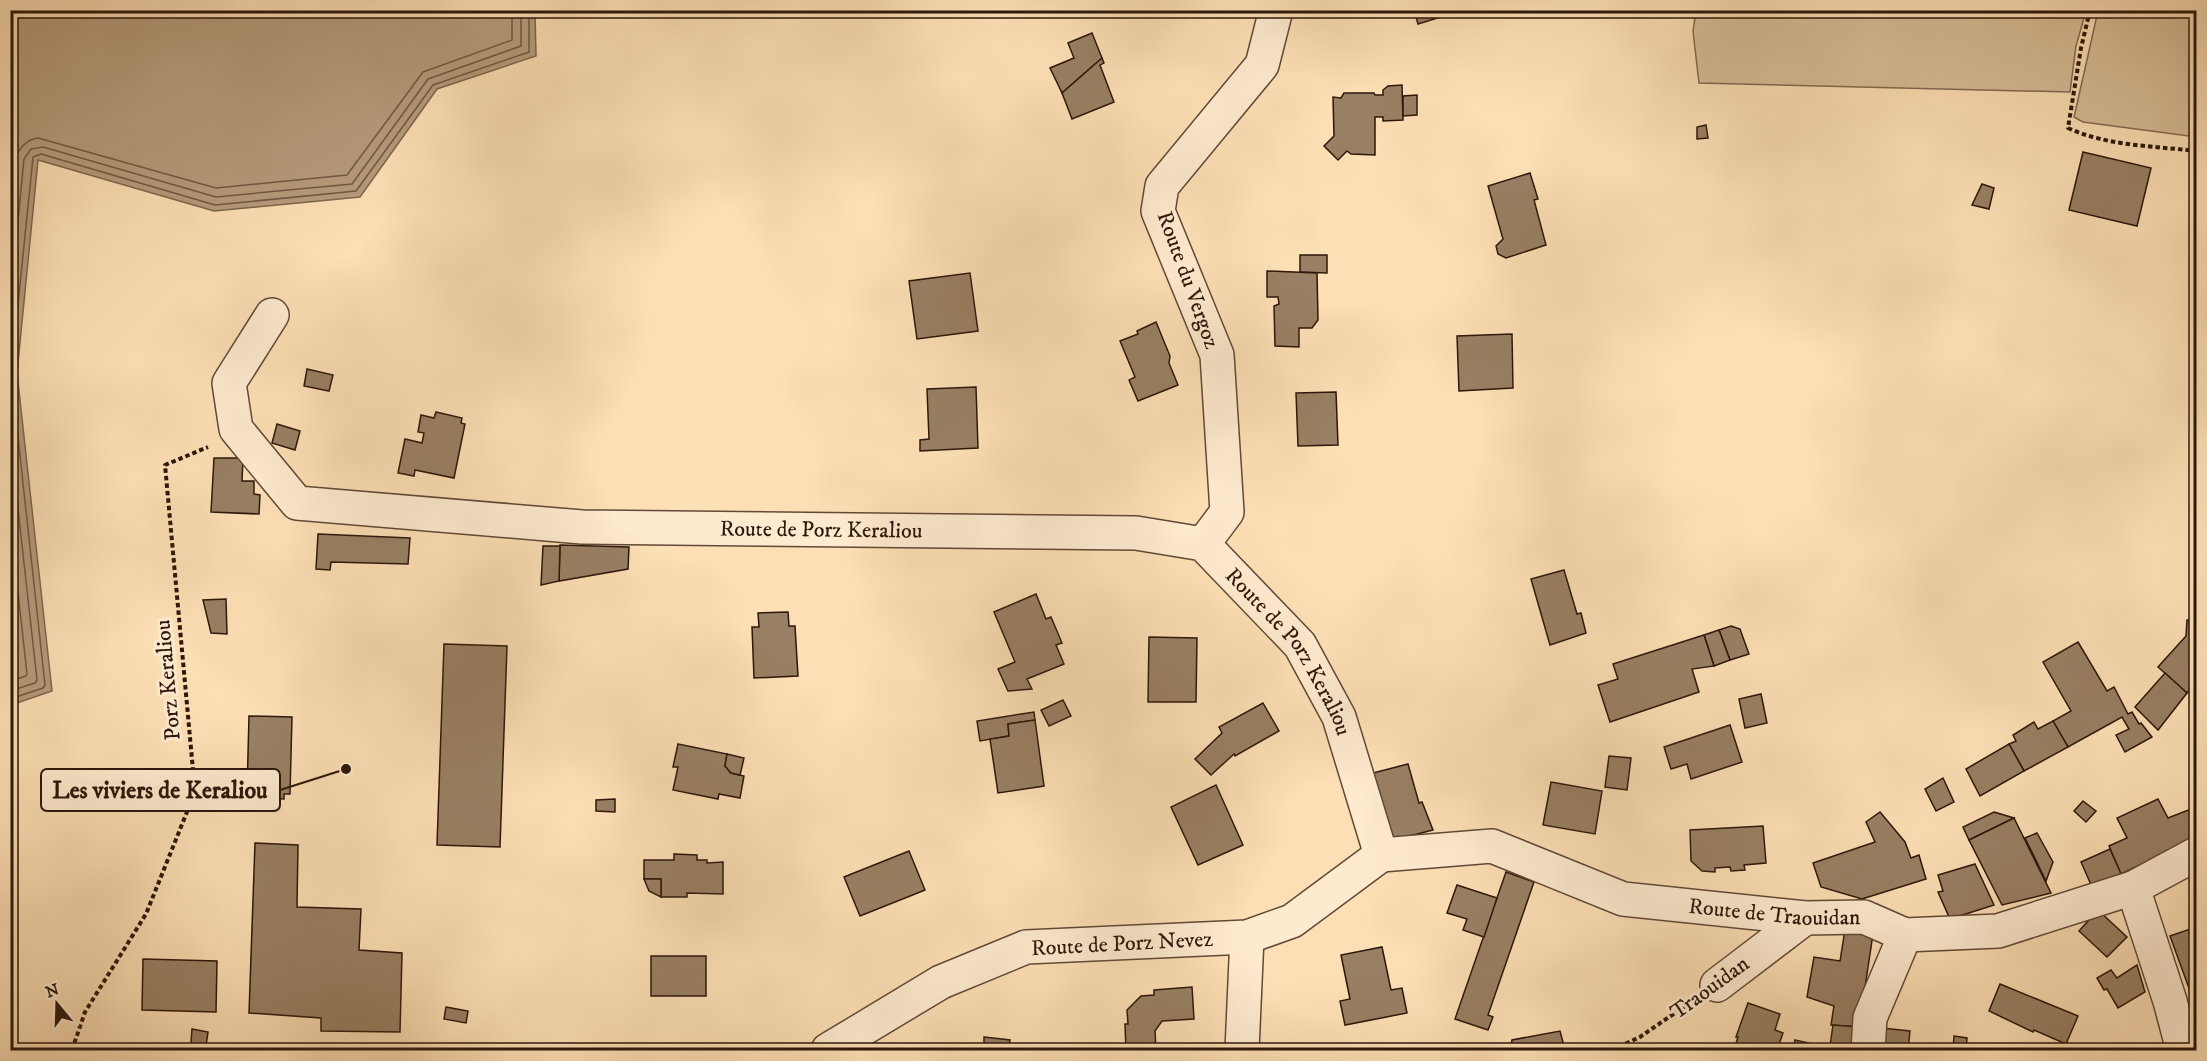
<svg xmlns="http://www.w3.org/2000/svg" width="2207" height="1061" font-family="'IM FELL DW Pica',serif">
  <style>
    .green { fill: #d9bd98; stroke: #826a52; stroke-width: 1.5 }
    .water { fill: #b69b7b; stroke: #7f664e; stroke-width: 1.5 }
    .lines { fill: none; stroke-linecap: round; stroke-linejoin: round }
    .shore { stroke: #715943; stroke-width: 1.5 }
    .building { fill: #997f63; stroke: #2c170b; stroke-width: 1.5 }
    .minor-casing { stroke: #604936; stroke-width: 36 }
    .tertiary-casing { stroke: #604936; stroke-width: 36 }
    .path { stroke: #2c170b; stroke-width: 4; stroke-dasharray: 4.5 3; stroke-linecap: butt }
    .minor { stroke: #feeacf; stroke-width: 33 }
    .tertiary { stroke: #feeacf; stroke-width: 33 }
    .labels { text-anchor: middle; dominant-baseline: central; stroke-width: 6; stroke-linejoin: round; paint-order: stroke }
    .street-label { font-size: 22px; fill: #2c170b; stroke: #feeacf }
    .leader { fill: none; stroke: #2c170b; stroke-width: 2 }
    .callout-dot { fill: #2c170b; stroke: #feeacf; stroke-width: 2 }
    .callout { fill: #feeacf; stroke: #2c170b; stroke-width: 2 }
    .callout-label { font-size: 24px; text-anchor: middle; font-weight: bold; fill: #2c170b }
  </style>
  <rect width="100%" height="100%" fill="#fddfb5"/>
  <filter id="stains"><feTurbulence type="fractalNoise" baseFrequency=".00333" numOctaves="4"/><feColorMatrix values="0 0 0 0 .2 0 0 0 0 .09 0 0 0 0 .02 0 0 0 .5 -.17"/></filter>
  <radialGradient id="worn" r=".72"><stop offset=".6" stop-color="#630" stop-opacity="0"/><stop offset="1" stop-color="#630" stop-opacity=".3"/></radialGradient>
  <g class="green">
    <polygon points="1696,11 1696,10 2086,11 2076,46 2070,92 1699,83 1693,31"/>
    <polygon points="2098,11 2196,11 2196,137 2083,122 2074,117"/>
  </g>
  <polygon class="water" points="10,11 535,11 536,56 437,89 360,197 214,211 38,160 17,373 52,691 11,705"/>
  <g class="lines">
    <g class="shore">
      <path d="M 10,209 C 13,186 7,143 38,138 L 216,188 L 347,175 L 423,72 L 512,40 L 512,10"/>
      <polyline points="10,302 24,159 31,149 43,147 216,197 352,184 428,79 521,46 521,10"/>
      <polyline points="10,437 37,680 35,683 10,691"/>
      <polyline points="10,520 27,674 26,676 10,681"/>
      <polyline points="10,699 43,688 45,685 11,373 33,157 41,154 215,205 356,191 433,85 529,52 529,10"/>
    </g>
  </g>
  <g class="building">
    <polygon points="1414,10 1442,10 1444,16 1418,24"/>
    <polygon points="1092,33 1102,58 1062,93 1050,68 1074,58 1068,43"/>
    <polygon points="1102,58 1104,63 1100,65 1114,102 1072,119 1062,93"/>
    <polygon points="1402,85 1403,120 1383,121 1383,117 1375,117 1375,155 1351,154 1347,151 1338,160 1324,146 1334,136 1333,97 1341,98 1344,93 1374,93 1375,95 1383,95 1383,90 1388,86"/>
    <polygon points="1417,95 1417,115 1403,116 1403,96"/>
    <polygon points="1706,125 1708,138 1697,139 1697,127"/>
    <polygon points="2083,152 2151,168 2137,226 2069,210"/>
    <polygon points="1530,173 1538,199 1534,200 1546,245 1506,258 1498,254 1496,246 1503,239 1488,186"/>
    <polygon points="1982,184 1994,188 1989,209 1972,205"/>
    <polygon points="1300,255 1327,255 1327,273 1300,272"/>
    <polygon points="1267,271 1317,273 1318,320 1312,328 1299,328 1299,347 1275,346 1274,306 1279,304 1278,297 1267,297"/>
    <polygon points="970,273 978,331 917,339 909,281"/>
    <polygon points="1156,322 1170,356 1169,363 1178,385 1138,401 1129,380 1135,377 1120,341 1138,334 1137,331"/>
    <polygon points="1512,334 1513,388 1459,391 1457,336"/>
    <polygon points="307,369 333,375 329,391 304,386"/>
    <polygon points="976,387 978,448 920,451 920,440 929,439 927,389"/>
    <polygon points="1336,392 1338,445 1298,446 1296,393"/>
    <polygon points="436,412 462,418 461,423 465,424 454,478 415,470 414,476 398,473 405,439 422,443 424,433 418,432 421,415 434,418"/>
    <polygon points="277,424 300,431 295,450 272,443"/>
    <polygon points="214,458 243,458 242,481 254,481 254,494 260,495 259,514 211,512"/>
    <polygon points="318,534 410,538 408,564 331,562 330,570 316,569"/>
    <polygon points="560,545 629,547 628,569 559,581"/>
    <polygon points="543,546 560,546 559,581 541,585"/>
    <polygon points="1564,570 1577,614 1581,613 1586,633 1550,645 1531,579"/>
    <polygon points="1036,594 1046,619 1051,617 1062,643 1056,645 1064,664 1027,679 1032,689 1008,691 998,669 1015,662 994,612"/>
    <polygon points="226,599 227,634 211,633 203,600"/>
    <polygon points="788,612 789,626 795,626 798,676 754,678 752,627 759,627 758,613"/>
    <polygon points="2187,620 2196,621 2196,682 2187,693 2158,667 2186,636"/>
    <polygon points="1731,626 1740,629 1749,654 1730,660 1719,630"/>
    <polygon points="1719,630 1730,660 1714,666 1704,635"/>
    <polygon points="1704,635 1714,666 1692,669 1699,692 1610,722 1598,685 1618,679 1613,664"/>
    <polygon points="1149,637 1197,638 1196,702 1148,702"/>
    <polygon points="2078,642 2107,691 2114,687 2128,714 2132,712 2139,724 2141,723 2152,737 2125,752 2116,735 2129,729 2122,717 2068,747 2053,721 2071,711 2043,662"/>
    <polygon points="444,644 507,646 500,847 437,845"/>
    <polygon points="2165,673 2187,693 2158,730 2135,707"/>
    <polygon points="1761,694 1767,723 1745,728 1739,699"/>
    <polygon points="1063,700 1071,716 1049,726 1041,710"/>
    <polygon points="1263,703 1279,731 1235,756 1234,754 1211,775 1195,759 1222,733 1219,727"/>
    <polygon points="1034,712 1035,720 1008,724 1009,736 980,741 977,721"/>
    <polygon points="249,716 292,717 290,794 284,794 284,799 251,798 251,792 247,792"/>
    <polygon points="1035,720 1044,786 998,793 990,739 1009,736 1008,724"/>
    <polygon points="2053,721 2068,747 2024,771 2009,744 2016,741 2013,735 2034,722 2038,729"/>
    <polygon points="1730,725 1742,762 1691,779 1687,764 1671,769 1664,747"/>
    <polygon points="678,744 727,754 725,766 731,773 744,776 740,798 719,794 718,799 673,790 678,767 673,767"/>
    <polygon points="2009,744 2024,771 1980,796 1966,769"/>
    <polygon points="727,754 744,758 740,775 731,773 725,766"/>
    <polygon points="1609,756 1631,758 1627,790 1605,787"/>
    <polygon points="1408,764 1419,803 1422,802 1433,830 1394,840 1376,794 1373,773"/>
    <polygon points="1943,778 1954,802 1936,811 1925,789"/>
    <polygon points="1551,782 1602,791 1595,834 1543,825"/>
    <polygon points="1216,785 1243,845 1198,865 1171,807"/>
    <polygon points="615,799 615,812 596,811 596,800"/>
    <polygon points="2158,799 2168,818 2196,807 2196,833 2194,834 2196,839 2121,874 2109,846 2127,838 2117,818"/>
    <polygon points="2083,801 2096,811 2086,822 2074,811"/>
    <polygon points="1880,812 1905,842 1911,858 1919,855 1926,879 1862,899 1821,887 1813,863 1875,842 1866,822"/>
    <polygon points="1994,812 2014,818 1969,840 1963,827"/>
    <polygon points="2014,818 2051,893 2002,905 1969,840"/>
    <polygon points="1763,826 1766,863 1744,865 1745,870 1731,871 1730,867 1715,868 1715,872 1702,871 1691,861 1690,830"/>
    <polygon points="2037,833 2053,862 2046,881 2025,838"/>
    <polygon points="255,843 298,845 297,907 361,909 359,950 402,953 400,1032 321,1031 321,1018 249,1013"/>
    <polygon points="2110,849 2121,874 2092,887 2081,862"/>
    <polygon points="909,851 925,890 860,916 844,877"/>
    <polygon points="674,854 697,855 697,860 707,860 707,863 723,862 723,894 687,893 687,897 661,897 661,879 644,879 644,860 674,860"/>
    <polygon points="1975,864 1994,905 1950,919 1938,892 1943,891 1938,875"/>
    <polygon points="1506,872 1534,882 1488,1015 1493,1017 1488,1030 1455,1019"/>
    <polygon points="644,879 661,879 661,897 649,891"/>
    <polygon points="1457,885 1497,898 1484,937 1463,930 1467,919 1447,913"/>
    <polygon points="2098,910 2127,937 2107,957 2079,931"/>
    <polygon points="2196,927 2196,1001 2194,1002 2170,936"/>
    <polygon points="1845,930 1873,934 1859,1027 1831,1025 1834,1006 1807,997 1814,957 1840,961"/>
    <polygon points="1382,947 1391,990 1402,988 1407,1013 1345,1025 1340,1001 1350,999 1341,955"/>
    <rect x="651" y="956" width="55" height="40"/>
    <polygon points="143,959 217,961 216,1012 142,1010"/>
    <polygon points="2137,965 2145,992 2118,1008 2107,989 2104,990 2097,978 2111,970 2117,978"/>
    <polygon points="2000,984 2078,1016 2066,1044 2034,1030 2033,1032 1989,1011"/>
    <polygon points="1192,987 1194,1019 1162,1021 1155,1031 1156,1050 1126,1050 1125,1024 1128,1024 1127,1010 1141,996 1154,995 1154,990"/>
    <polygon points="1748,1003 1780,1014 1775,1030 1783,1033 1777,1050 1734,1050 1738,1037 1736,1037"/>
    <polygon points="446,1007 468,1011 466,1023 444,1019"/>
    <polygon points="1833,1025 1859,1027 1855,1050 1830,1046"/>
    <polygon points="1882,1028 1910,1031 1908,1050 1881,1050"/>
    <polygon points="192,1029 208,1032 206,1046 191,1043"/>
    <polygon points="1560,1031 1565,1050 1510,1050 1512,1040"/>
    <polygon points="1954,1036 1967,1038 1966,1050 1953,1050"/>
    <polygon points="984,1037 1010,1040 1008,1050 950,1050 951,1044 984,1049"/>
    <polygon points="1795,1040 1830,1048 1839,1050 1793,1050"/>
  </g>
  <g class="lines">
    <g class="minor-casing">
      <g id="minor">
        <path id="s1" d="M 272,315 L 229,383 L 236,429 L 297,503 L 582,527 L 1136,533 L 1203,544 L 1300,645 L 1339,717 L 1381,855 L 1292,921 L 1247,937 L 1026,947 L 941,982 L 828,1050"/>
        <polyline points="1203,544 1227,512 1217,355 1158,211 1162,186 1262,65 1276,10"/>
        <polyline points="2133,888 2170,1001 2183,1050"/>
        <polyline points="1717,985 1805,918"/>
        <polyline points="1242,1050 1247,937"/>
        <polyline points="1868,1050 1870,1018 1905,935"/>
      </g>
    </g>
    <g class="tertiary-casing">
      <g id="tertiary">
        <path id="s2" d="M 1381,855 L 1492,846 L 1623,899 L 1805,918 L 1864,917 L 1905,935 L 1998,931 L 2133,888 L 2196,854"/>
      </g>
    </g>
    <g class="path">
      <path d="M 2090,10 L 2081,48 L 2068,128 C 2107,146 2154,146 2196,151"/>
      <polyline points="72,1050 85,1012 146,914 195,792 165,465 208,447"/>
      <polyline points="1612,1050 1640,1037 1691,1002"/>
    </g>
    <use href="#minor" class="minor"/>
    <use href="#tertiary" class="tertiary"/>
  </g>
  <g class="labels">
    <g class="street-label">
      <text transform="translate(1188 280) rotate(70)">Route du Vergoz</text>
      <text stroke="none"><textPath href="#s1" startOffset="748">Route de Porz Keraliou</textPath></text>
      <text stroke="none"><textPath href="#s1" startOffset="1270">Route de Porz Keraliou</textPath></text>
      <text transform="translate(168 680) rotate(-95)">Porz Keraliou</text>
      <text stroke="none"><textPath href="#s2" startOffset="405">Route de Traouidan</textPath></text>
      <text transform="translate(1122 944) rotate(-3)">Route de Porz Nevez</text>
      <text transform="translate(1710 988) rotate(-36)">Traouidan</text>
    </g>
  </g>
  <path class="leader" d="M346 769L280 790"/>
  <circle class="callout-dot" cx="346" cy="769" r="6"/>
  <rect class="callout" x="41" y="769" width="239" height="42" rx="6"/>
  <g class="callout-label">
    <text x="160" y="798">Les viviers de Keraliou</text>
  </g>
  <rect width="2207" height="1061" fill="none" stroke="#fddfb5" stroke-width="36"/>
  <rect x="12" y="12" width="2183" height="1037" fill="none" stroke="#2c170b" stroke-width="3"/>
  <rect x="18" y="18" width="2171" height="1025" fill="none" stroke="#2c170b" stroke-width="1.5"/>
  <g transform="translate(57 1004) rotate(341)" stroke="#feeacf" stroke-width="4.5" paint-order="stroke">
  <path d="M0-4.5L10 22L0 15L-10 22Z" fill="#2c170b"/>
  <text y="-9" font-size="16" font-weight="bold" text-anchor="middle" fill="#2c170b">N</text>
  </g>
  <rect width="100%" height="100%" filter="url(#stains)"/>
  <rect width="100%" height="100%" fill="url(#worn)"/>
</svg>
